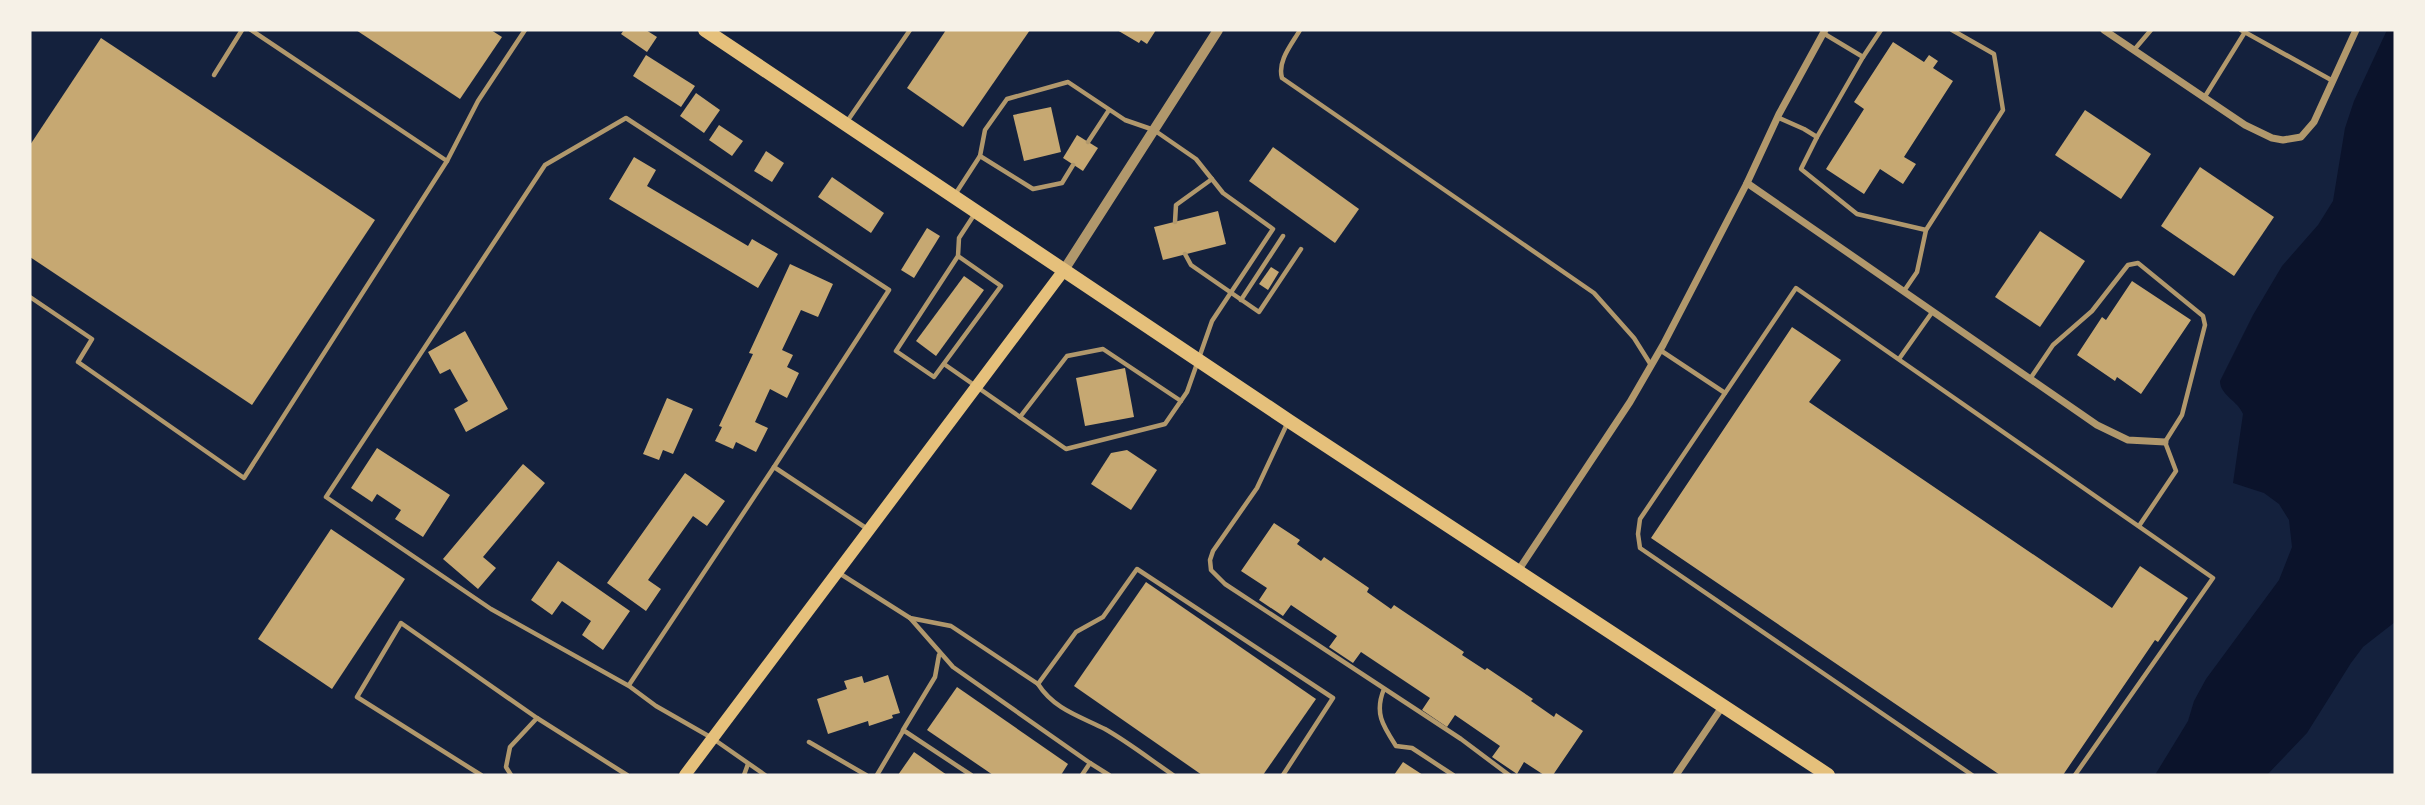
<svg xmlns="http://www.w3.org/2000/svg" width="2425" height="805" font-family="'DM Sans',sans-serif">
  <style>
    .water { fill: #0b132b }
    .building { fill: #c6a872 }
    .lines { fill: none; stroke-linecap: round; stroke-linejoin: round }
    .service { stroke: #b1986c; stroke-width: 4.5 }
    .minor { stroke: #b1986c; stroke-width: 7 }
    .tertiary { stroke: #b1986c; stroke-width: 10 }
    .secondary { stroke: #e5c07b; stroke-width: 12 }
    .primary { stroke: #e5c07b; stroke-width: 14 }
  </style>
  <rect width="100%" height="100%" fill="#14213d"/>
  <path class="water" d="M 2387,30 L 2395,30 L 2395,622 L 2363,647 L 2351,663 L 2307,733 L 2267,775 L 2155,775 L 2188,721 L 2194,701 L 2206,679 L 2279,580 L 2292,547 L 2289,520 L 2279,504 L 2264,493 L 2233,483 L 2243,414 C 2238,401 2220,395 2220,381 L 2253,315 L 2282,266 L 2318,225 L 2333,201 L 2345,128 L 2354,101 Z"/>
  <g class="building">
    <polygon points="356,30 491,30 502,37 460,99"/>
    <polygon points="624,30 646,30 657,37 647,52 621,34"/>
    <polygon points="946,30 1030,30 963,127 907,88"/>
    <polygon points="1117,30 1156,30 1147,44 1141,40 1139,43"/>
    <polygon points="101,38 375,220 252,405 30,257 30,145"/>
    <polygon points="1893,42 1924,62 1929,55 1938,61 1933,68 1953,81 1904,157 1916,164 1903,184 1880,169 1864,194 1826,169 1864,109 1854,102"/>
    <polygon points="646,55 695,86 681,107 633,76"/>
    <polygon points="696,93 720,110 704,133 680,116"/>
    <polygon points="1051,107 1061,152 1024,161 1013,115"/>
    <polygon points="2085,110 2151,154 2121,199 2055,155"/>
    <polygon points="719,125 743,141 732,156 709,140"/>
    <polygon points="1077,135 1098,148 1083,171 1063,158"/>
    <polygon points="1273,147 1359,209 1335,243 1249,181"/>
    <polygon points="766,151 784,163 772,182 754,171"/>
    <polygon points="634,157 656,170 647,186 748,246 752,239 778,254 758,288 609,199"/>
    <polygon points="2200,167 2274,217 2234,276 2161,226"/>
    <polygon points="832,177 884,213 871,233 818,197"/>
    <polygon points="1218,211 1226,244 1163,260 1154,227"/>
    <polygon points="927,228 940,236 914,278 901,270"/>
    <polygon points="2040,231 2085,261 2040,327 1995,297"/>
    <polygon points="790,264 833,284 818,317 801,310 782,350 793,355 787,367 799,373 787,398 770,389 755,422 768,428 756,452 736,442 733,449 715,441 722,427 719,426 753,354 749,353"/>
    <polygon points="1271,267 1279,272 1268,290 1259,284"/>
    <polygon points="964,276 984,290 936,356 916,341"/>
    <polygon points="2132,281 2191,320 2141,394 2117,377 2115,381 2077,355 2102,317 2106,320"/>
    <polygon points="1792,327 1841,360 1809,402 2112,608 2140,566 2188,598 2158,642 2155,640 2063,775 2000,775 1651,538"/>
    <polygon points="465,331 508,409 466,432 454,409 468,401 450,369 440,374 428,352"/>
    <polygon points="1125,368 1134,417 1085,426 1076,378"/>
    <polygon points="667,398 693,409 673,454 663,450 659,460 643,454"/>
    <polygon points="377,448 450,495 423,537 395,519 401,510 377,494 372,502 351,488"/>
    <polygon points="1127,450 1157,470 1131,510 1091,484 1111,453"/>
    <polygon points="523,464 545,483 483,557 496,568 478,589 443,559"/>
    <polygon points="685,473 725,501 707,526 693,516 648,580 661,589 646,611 607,583"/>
    <polygon points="1274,523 1300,540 1297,544 1321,561 1324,557 1369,588 1367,592 1391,609 1394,605 1464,652 1462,655 1485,670 1487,668 1533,699 1531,701 1554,717 1556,713 1583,731 1553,775 1544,775 1524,762 1517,774 1492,757 1500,746 1455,715 1447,727 1422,710 1430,698 1361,652 1353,663 1329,647 1337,636 1291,605 1283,616 1259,600 1267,588 1241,571"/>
    <polygon points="331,529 405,579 332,689 258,639"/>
    <polygon points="558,561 630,611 603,650 582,635 591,621 562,601 552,615 531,600"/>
    <polygon points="1146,582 1316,699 1263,775 1202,775 1074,686"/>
    <polygon points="888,675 900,713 892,715 893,718 869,726 868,721 828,734 817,699 847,689 844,681 862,676 864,683"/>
    <polygon points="957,687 1068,764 1061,775 993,775 927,730"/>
    <polygon points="914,752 947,775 898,775"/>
    <polygon points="1403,762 1423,775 1394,775"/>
  </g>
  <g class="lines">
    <g class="service">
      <polyline points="251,30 447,161"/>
      <path d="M 1300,30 C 1292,44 1277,61 1282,78 L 1594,293 L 1634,338 L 1651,365"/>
      <polyline points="2241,30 2333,81"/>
      <polyline points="1823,33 1863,57 1881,30"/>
      <polyline points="2134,50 2151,30"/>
      <polyline points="214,75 242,30"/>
      <polyline points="2204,98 2245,32"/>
      <polyline points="1777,117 1804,129 1817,137 1863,57"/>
      <polyline points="846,123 910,30"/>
      <polyline points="1817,137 1801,169 1857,214 1926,230"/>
      <polyline points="1088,142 1109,110"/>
      <polyline points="956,193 980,156"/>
      <polyline points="1175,222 1176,205 1212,179"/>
      <polyline points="1185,254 1191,265 1259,312 1301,249"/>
      <polyline points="958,256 1001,286 934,377 896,351 958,256 959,238 974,215"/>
      <polyline points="1904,291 1917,272 1926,230 2003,110 1994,54 1952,30"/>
      <polyline points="30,297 92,339 78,362 244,478 447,161 478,101 525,30"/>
      <polyline points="1241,300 1283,236"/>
      <polyline points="1660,350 1725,393"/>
      <polyline points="1899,359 1933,311"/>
      <polyline points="944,364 1066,449 1165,424 1187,392 1212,321 1273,229 1223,193 1196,159 1154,130 1125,120 1068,82 1007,99 985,130 980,156 1033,189 1062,183 1073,165"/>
      <polyline points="2030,379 2053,345 2092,311 2128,265 2138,263 2203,316 2205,325 2182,415 2165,442 2176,471 2139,526"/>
      <polyline points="1020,417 1067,356 1103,349 1181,401"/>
      <polyline points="1287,424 1257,488 1213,551 1210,560 1211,570 1225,584 1461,739 1509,775"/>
      <polyline points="839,573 910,618 951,626 1038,684"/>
      <polyline points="910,618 953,667 1090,763 1082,775"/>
      <polyline points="939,655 935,677 903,730 971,775"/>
      <polyline points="629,685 774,467 866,528"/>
      <path d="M 1384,689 C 1374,713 1383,726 1396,746 L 1412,748 L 1453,775"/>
      <polyline points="809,742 866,775"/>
      <polyline points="1090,763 1109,775"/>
      <polyline points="481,775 357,697 401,623 537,718"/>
      <polyline points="511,775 506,767 510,747 537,718 627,775"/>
      <polyline points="744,775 748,764"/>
      <polyline points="765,775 712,738 656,706 629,686 491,609 326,497 545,165 626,118 889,290 774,467"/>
      <polyline points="877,775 903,731"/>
      <path d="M 1173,775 C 1151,760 1128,742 1105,729 C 1079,716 1054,709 1038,684 L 1076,632 L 1103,617 L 1137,569 L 1333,698 L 1283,775"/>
      <polyline points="1972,775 1640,548 1638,534 1640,519 1796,288 2213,578 2075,775"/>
    </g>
    <g class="minor">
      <polyline points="2104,30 2245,125 2272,138 2283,140 2301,137 2314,122 2356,30"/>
      <polyline points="1747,183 2097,425 2128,440 2165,442"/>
      <polyline points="1518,571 1630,402 1663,345 1747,183 1779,114 1825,30"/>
      <polyline points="1676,775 1722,707"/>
    </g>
    <polyline class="tertiary" points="1064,270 1218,30"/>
    <polyline class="secondary" points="685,775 1064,270"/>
    <polyline class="primary" points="705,30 1289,421 1828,775"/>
  </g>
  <rect width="2425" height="805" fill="none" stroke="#f6f1e7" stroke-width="63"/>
</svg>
